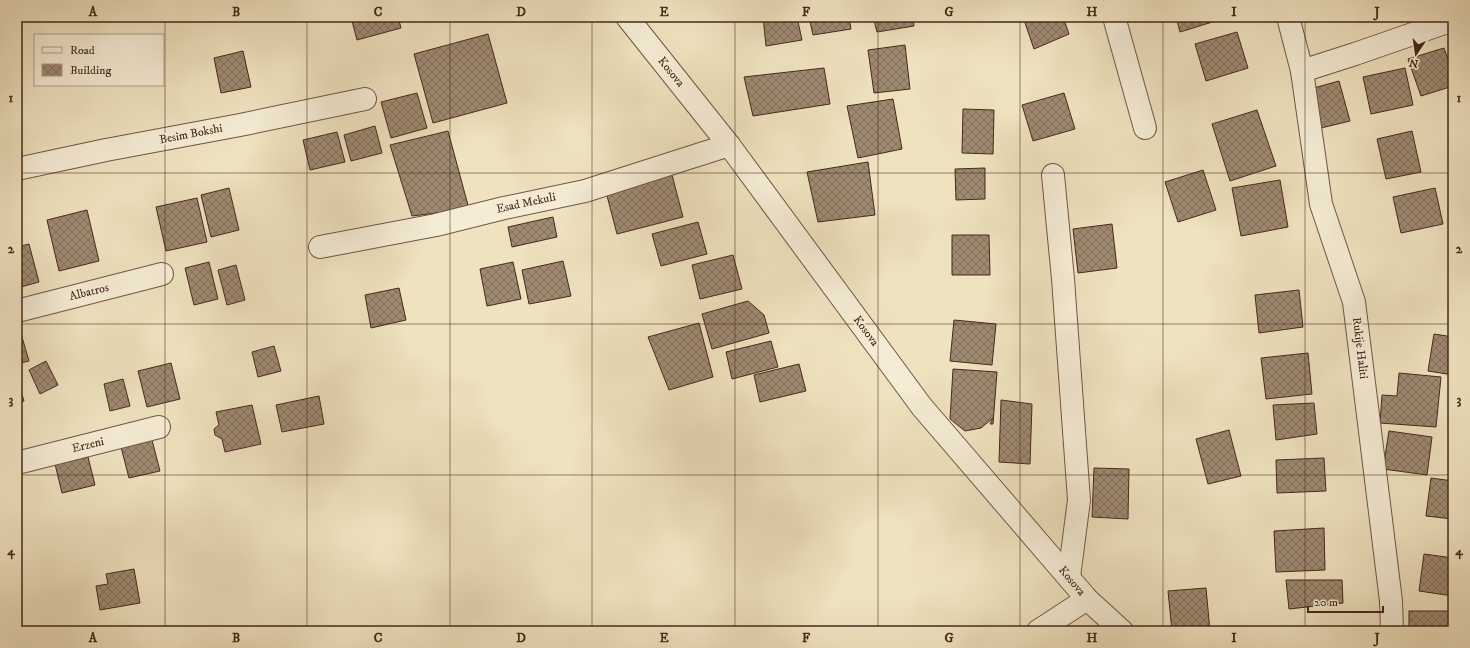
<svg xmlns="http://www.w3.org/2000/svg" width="1470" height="648" font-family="'IM FELL DW Pica',serif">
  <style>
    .building { fill: url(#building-cross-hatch); stroke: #47281c }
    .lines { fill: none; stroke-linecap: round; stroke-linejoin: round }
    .minor-casing { stroke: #715645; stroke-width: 24 }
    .tertiary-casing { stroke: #715645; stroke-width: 24 }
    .minor { stroke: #f5ecd5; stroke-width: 22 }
    .tertiary { stroke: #f5ecd5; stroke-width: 22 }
    .grid { fill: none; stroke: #47281c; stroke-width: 1; stroke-opacity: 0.55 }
    .labels { text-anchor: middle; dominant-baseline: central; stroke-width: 3.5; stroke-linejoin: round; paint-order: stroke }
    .street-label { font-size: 12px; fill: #47281c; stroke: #f5ecd5 }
    .neatline { fill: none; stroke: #47281c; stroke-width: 1.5 }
    .grid-label { font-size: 13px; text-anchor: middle; font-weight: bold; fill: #47281c }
  </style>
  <defs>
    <pattern id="building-cross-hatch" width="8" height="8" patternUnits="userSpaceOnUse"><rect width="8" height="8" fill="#9e8971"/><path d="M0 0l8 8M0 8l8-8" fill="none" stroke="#83705c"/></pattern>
  </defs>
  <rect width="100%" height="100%" fill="#efe2bf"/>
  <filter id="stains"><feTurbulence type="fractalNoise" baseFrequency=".005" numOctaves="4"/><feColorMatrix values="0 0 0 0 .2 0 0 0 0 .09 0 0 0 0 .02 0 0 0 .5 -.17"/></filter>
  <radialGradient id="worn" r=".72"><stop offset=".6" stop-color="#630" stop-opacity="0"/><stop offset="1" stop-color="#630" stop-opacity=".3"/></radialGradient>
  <g class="building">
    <polygon points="360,17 398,17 401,28 357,40 352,21 361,19"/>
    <polygon points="763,17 797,17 802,40 766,46"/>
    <polygon points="809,17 849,17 851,29 813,35"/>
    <polygon points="873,17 913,17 914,26 877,32"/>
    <polygon points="1023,17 1063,17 1069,34 1034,49"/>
    <polygon points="1176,17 1222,17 1222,19 1180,32"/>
    <polygon points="1237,32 1248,68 1206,81 1195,44"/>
    <polygon points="488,34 507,103 433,123 414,54"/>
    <polygon points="905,45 910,89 874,93 868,50"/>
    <polygon points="1444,48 1453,75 1453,86 1421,96 1408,59"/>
    <polygon points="243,51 251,87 221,93 214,58"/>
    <polygon points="824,68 830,104 753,116 744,77"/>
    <polygon points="1405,68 1413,105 1371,114 1363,77"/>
    <polygon points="1339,81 1350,121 1321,128 1310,89"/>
    <polygon points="417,93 427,128 391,138 381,102"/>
    <polygon points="1064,93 1075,129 1033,141 1022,105"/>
    <polygon points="893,99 902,149 858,158 847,106"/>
    <polygon points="963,109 994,110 993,154 962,153"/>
    <polygon points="1257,110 1276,166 1230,181 1212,124"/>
    <polygon points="375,126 382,153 351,161 344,135"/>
    <polygon points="448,131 469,209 412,216 390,145"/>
    <polygon points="1412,131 1421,172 1386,179 1377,139"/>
    <polygon points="337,132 345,162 310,170 303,140"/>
    <polygon points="868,162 875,215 818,222 807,172"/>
    <polygon points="985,168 985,199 956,200 955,169"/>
    <polygon points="1203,170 1216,210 1178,222 1165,182"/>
    <polygon points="672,175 683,217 617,234 606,192"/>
    <polygon points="1280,180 1288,227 1241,236 1232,188"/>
    <polygon points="229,188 239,230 211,237 201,195"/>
    <polygon points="1435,188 1443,224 1401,233 1393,197"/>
    <polygon points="197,198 207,242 166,251 156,207"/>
    <polygon points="87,210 99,261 59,271 47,220"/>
    <polygon points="553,217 557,237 512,247 508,227"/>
    <polygon points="698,222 707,254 661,266 652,234"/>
    <polygon points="1112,224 1117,268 1078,273 1073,229"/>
    <polygon points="952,235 989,235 990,275 952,275"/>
    <polygon points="29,244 39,282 17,288 17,247"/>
    <polygon points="733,255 742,289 700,299 692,265"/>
    <polygon points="563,261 571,296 529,304 522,270"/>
    <polygon points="209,262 218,299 194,305 185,268"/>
    <polygon points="513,262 521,299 487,306 480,269"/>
    <polygon points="236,265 245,300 227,305 218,270"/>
    <polygon points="399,288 406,320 371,328 365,295"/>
    <polygon points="1299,290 1303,327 1259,333 1255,295"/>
    <polygon points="748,301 764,315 769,333 712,349 702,314"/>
    <polygon points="954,320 996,324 992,365 950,361"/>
    <polygon points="699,323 713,377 669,390 648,337"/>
    <polygon points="20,330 29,361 17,364 17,331"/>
    <polygon points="1434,334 1453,337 1453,375 1428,371"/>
    <polygon points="771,341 778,367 732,379 726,352"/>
    <polygon points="274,346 281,371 258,377 252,352"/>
    <polygon points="1308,353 1312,394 1266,399 1261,358"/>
    <polygon points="46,361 58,385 40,394 29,370"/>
    <polygon points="171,363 180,399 147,407 138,371"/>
    <polygon points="799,364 806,391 760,402 754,375"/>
    <polygon points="953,369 997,372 993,424 990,424 993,418 981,428 965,431 950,419"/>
    <polygon points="1399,373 1441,377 1436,427 1380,423 1382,395 1397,396"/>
    <polygon points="17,379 24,401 17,403"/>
    <polygon points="123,379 130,406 110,411 104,384"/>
    <polygon points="319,396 324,424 282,432 276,405"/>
    <polygon points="1001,400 1032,404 1030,464 999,462"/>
    <polygon points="1314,403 1317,434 1276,440 1273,405"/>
    <polygon points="252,405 261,444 225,452 222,439 215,435 214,429 219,425 216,412"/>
    <polygon points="1229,430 1241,476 1208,484 1196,439"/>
    <polygon points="1389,431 1432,437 1427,475 1383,469"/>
    <polygon points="152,440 160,471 129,478 121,447"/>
    <polygon points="88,457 95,485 62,493 55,464"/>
    <polygon points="1324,458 1326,491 1277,493 1276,460"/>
    <polygon points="1094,468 1129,469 1128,519 1092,517"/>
    <polygon points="1431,478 1453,481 1453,519 1426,516"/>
    <polygon points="1324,528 1325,570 1276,572 1274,531"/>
    <polygon points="1424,554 1453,558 1453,596 1419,591"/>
    <polygon points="134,569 140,603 100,610 96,586 108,584 106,574"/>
    <polygon points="1286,580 1342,580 1343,603 1289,609"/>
    <polygon points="1206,588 1210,631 1172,631 1168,591"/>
    <rect x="1409" y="611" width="43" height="20"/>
  </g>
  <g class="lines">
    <g class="minor-casing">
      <g id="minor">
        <polyline points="1114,17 1145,128"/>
        <polyline points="1288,17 1302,71 1321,204 1354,302 1391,601 1392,631"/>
        <polyline points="1302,71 1355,54 1453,20"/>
        <polyline points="17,169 106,150 240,125 365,99"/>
        <polyline points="1053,175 1063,279 1079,500 1069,577"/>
        <polyline points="320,247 436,225 504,208 585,191 729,145"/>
        <polyline points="17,311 162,274"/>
        <polyline points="17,463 159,427"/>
        <polyline points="1038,631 1087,599"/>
      </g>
    </g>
    <g class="tertiary-casing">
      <polyline id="tertiary" points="627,17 729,145 922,407 1087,599 1122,631"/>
    </g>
    <use href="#minor" class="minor"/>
    <use href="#tertiary" class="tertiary"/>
  </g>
  <path class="grid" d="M 165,17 L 165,631M 307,17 L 307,631M 450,17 L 450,631M 592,17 L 592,631M 735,17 L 735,631M 878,17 L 878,631M 1020,17 L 1020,631M 1163,17 L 1163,631M 1305,17 L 1305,631M 17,173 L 1453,173M 17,324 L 1453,324M 17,475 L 1453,475"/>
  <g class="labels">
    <g class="street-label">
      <text transform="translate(671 72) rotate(51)">Kosova</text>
      <text transform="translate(191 134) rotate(-11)">Besim Bokshi</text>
      <text transform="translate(526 203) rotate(-12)">Esad Mekuli</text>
      <text transform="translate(89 292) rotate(-14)">Albatros</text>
      <text transform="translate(866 331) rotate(54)">Kosova</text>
      <text transform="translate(1360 348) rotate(83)">Rukije Haliti</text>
      <text transform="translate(88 445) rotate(-14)">Erzeni</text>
      <text transform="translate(1072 581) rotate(50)">Kosova</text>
    </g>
  </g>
  <rect width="1470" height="648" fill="none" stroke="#efe2bf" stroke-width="44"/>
  <rect x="34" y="34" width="130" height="52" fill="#f5ecd5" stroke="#af9e8b"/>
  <rect x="42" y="47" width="20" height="6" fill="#f5ecd5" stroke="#af9e8b"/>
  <text x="70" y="54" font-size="12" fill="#47281c">Road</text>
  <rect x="42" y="64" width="20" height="12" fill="url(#building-cross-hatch)" stroke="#af9e8b"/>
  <text x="70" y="74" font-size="12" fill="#47281c">Building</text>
  <g transform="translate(1416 54) rotate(193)" stroke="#f5ecd5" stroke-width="3" paint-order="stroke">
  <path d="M0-3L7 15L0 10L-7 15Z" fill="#47281c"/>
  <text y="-6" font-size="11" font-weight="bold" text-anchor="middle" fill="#47281c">N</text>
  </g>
  <path d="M1308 606v6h75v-6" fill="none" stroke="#47281c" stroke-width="2"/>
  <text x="1314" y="606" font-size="12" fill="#47281c" stroke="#f5ecd5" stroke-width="3" paint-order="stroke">20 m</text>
  <rect x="22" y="22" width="1426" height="604" class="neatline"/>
  <g class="grid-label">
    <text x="93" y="16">A</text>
    <text x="236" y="16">B</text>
    <text x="378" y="16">C</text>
    <text x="521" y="16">D</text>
    <text x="664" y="16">E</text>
    <text x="806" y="16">F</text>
    <text x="949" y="16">G</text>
    <text x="1092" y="16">H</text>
    <text x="1234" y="16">I</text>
    <text x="1377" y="16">J</text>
    <text x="11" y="102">1</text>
    <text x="1459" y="102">1</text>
    <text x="11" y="253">2</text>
    <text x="1459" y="253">2</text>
    <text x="11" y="404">3</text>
    <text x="1459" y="404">3</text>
    <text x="11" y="555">4</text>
    <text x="1459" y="555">4</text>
    <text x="93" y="642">A</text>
    <text x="236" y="642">B</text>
    <text x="378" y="642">C</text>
    <text x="521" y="642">D</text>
    <text x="664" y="642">E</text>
    <text x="806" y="642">F</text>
    <text x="949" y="642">G</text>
    <text x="1092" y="642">H</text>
    <text x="1234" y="642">I</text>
    <text x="1377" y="642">J</text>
  </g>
  <rect width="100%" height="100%" filter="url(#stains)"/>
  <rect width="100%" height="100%" fill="url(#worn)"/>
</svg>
